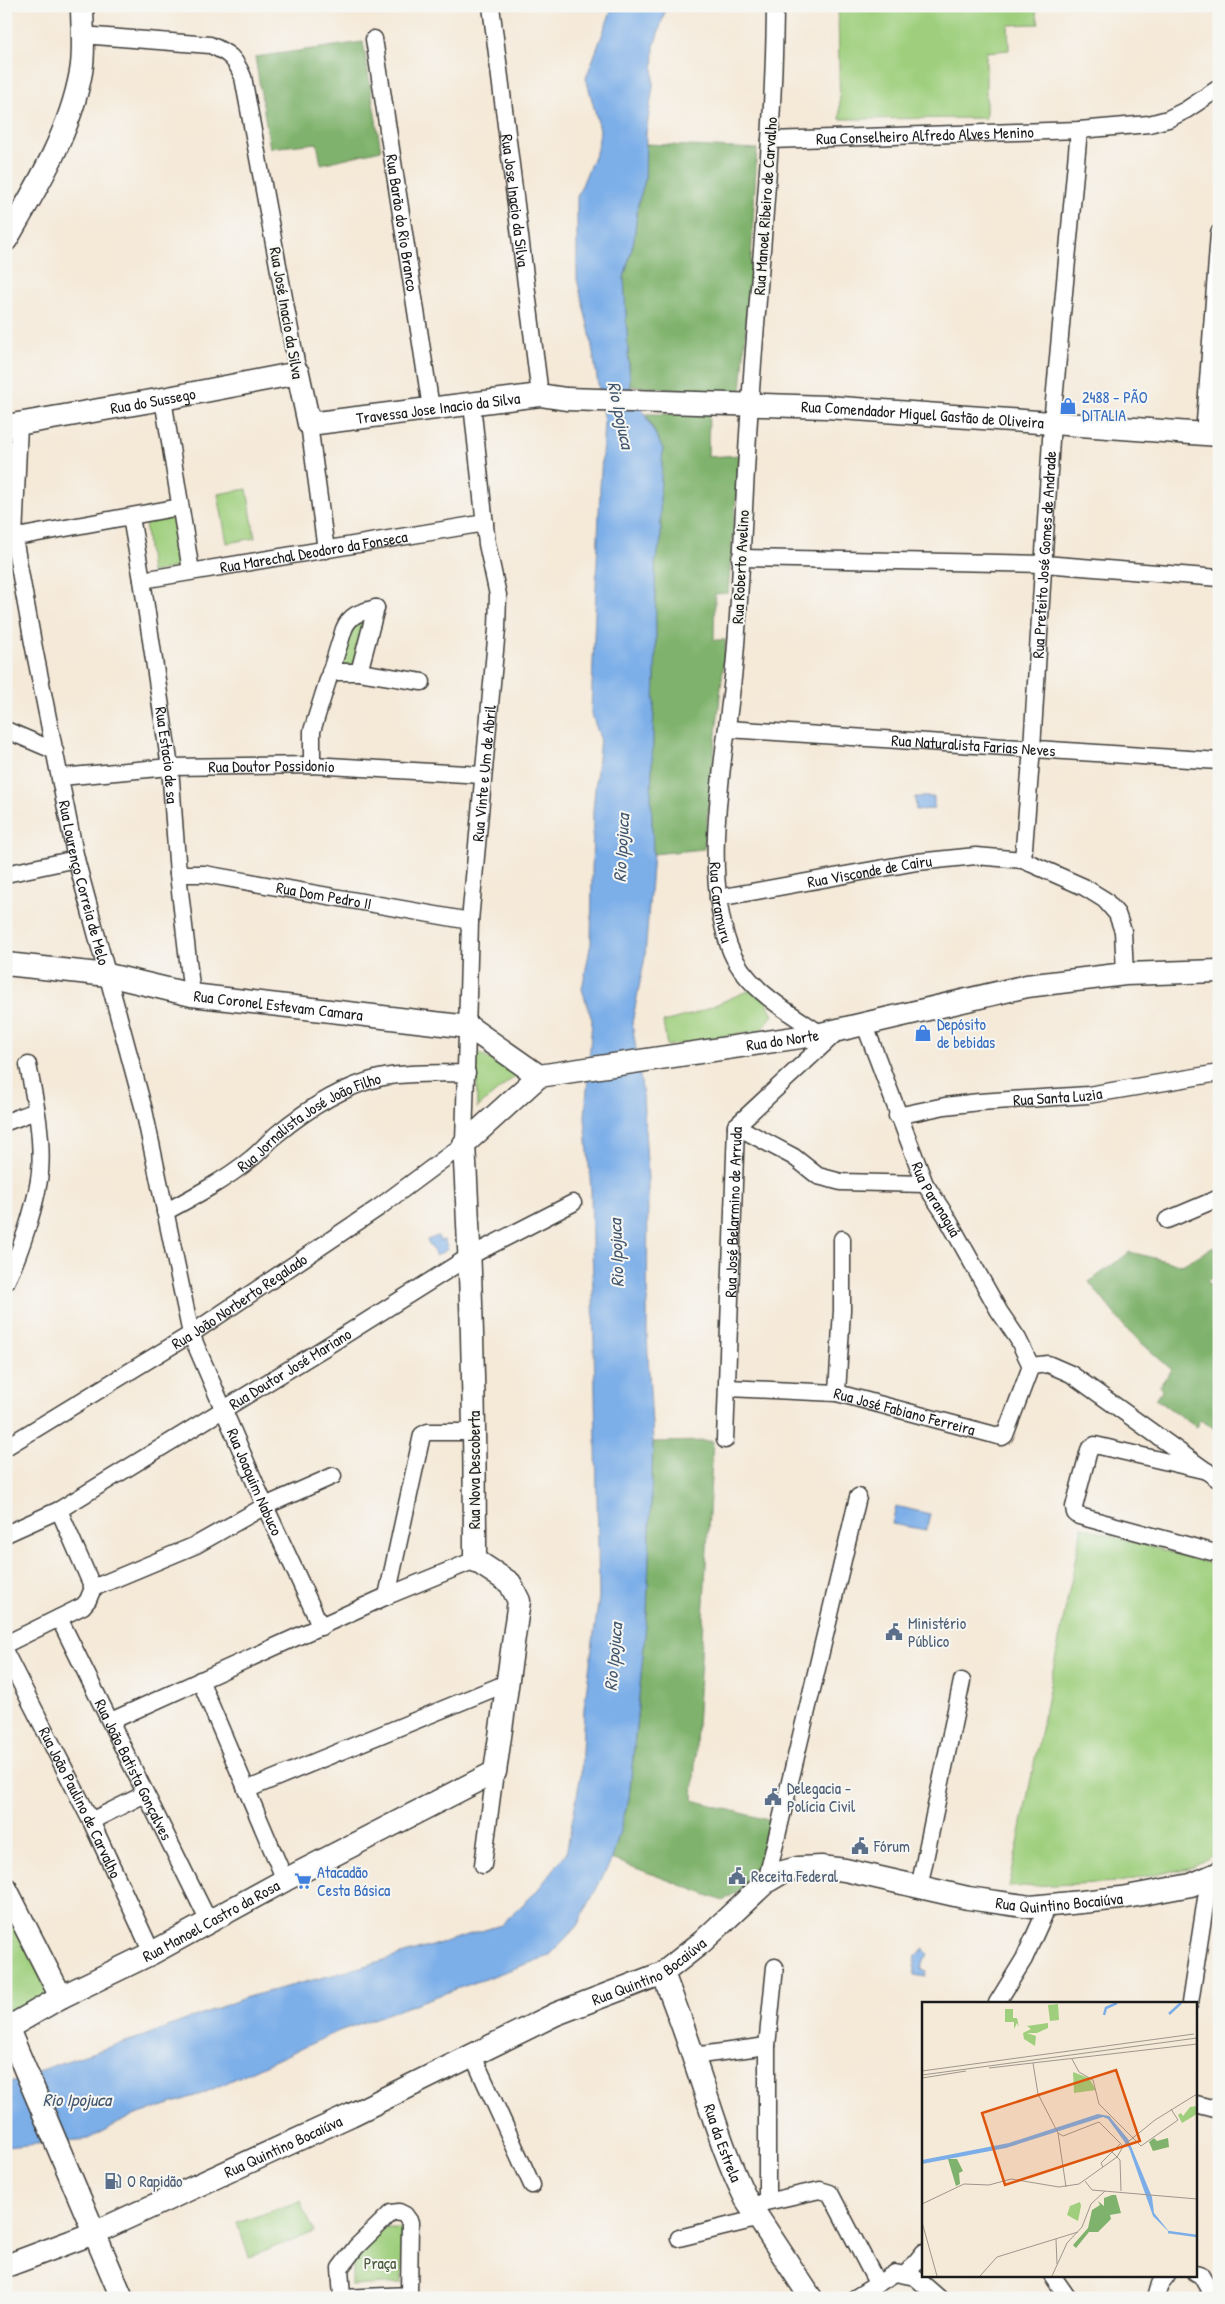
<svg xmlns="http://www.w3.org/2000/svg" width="1225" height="2304" font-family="'Patrick Hand',sans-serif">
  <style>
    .green { fill: #9fcf7d; stroke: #5e764c }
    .forest { fill: #7fb26c; stroke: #4e6744 }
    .water { fill: #7baee8; stroke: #4c6582 }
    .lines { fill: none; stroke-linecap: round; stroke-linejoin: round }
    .street-casing { stroke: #3d3b38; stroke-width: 19 }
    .secondary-casing { stroke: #3d3b38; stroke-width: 25 }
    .street { stroke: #fff; stroke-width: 16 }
    .secondary { stroke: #fff; stroke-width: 22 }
    .labels { text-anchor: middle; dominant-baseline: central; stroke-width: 4; stroke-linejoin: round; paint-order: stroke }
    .street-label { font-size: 16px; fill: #1c1c1c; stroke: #f6f6f2 }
    .shop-label { font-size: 16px; fill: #366cbe; stroke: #f6f6f2; text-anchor: start }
    .service-label { font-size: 16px; fill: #4e5e75; stroke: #f6f6f2; text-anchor: start }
    .park-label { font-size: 16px; fill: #4a5b3e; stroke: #f6f6f2 }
    .water-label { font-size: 18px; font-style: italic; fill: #42566e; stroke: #f6f6f2 }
    .inset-river { fill: none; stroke: #7baee8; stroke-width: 2.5 }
    .inset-road { fill: none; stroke: #9e978d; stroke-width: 1 }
    .view { fill: #de560d; fill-opacity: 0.15; stroke: #de560d; stroke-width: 2.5 }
    .inset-edge { fill: none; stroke: #1c1c1c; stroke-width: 2.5 }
  </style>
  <rect width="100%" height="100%" fill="#f6f6f2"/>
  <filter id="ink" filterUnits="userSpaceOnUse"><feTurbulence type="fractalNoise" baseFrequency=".02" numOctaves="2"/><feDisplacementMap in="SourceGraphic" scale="10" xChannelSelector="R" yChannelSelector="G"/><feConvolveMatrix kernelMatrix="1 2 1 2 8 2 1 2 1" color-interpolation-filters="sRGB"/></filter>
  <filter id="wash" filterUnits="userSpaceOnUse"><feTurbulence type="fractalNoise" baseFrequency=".0096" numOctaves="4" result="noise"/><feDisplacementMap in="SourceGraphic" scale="20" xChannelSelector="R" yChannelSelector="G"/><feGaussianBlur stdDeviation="1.12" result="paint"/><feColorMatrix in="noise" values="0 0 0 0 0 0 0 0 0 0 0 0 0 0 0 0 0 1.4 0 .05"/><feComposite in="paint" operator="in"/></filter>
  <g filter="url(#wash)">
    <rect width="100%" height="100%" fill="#f5e9d8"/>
    <g class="green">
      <polygon points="838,6 1035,6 1039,24 1008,25 1009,50 986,52 986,118 840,119"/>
      <polygon points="247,489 255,538 227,543 218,494"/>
      <polygon points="177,516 186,565 151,573 145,522"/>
      <polygon points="353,620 369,624 354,667 338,664"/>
      <polygon points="756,989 764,996 773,1015 761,1030 667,1046 663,1022 694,1014 745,992"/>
      <polygon points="476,1052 518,1074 477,1108"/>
      <polygon points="1082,1527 1219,1566 1219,1852 1194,1867 1119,1882 1009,1887"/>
      <polygon points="6,1909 50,1994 6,2018"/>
      <polygon points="301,2201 314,2232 249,2257 237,2223"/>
      <polygon points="383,2228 402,2228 402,2283 352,2286 352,2261"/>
    </g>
    <g class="forest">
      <polygon points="363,42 381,150 321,164 317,143 270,148 255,57"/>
      <polygon points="646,144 757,149 750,279 741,393 630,386 624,278 634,240 638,204 645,180"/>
      <polygon points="646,414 709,414 708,457 740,455 728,593 715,594 714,640 726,640 704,849 653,854 651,795 656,646 655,562 661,541 660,494 663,449"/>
      <polygon points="1219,1244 1219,1274 1207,1281 1219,1295 1219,1431 1200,1420 1196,1427 1156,1399 1162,1390 1159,1386 1172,1370 1128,1331 1089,1282 1130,1252 1182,1265"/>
      <polygon points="713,1441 693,1800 775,1822 760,1876 723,1901 612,1859 629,1798 647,1614 653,1442"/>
    </g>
    <g class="water">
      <polygon points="613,6 667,6 654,46 653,87 646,133 645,180 638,204 634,240 624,278 630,386 663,449 660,494 661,541 655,563 656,646 651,795 653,854 645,957 632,1023 643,1095 648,1180 647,1337 653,1442 647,1614 629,1798 612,1859 577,1926 549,1956 339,2031 204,2093 130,2117 88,2139 6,2147 6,2084 60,2063 141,2037 247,1997 344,1972 501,1925 535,1893 566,1854 581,1774 584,1708 599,1597 591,1190 585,1117 592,1020 582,989 591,943 593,811 600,738 591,712 600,488 604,422 590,334 577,279 577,197 598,147 600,130 586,78"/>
      <polygon points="915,797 934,797 934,809 916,810"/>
      <polygon points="438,1236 440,1241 444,1240 448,1249 436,1256 427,1240"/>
      <polygon points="896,1506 930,1514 926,1530 892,1524"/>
      <polygon points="924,1949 928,1955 924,1960 922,1970 927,1972 926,1977 913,1975 916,1956"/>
    </g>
  </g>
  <g filter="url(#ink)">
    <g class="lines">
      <g class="street-casing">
        <g id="street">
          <path id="s1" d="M 491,6 L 540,395"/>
          <path id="s2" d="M 775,6 C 774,139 759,272 750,404 C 744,489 742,573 735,657 C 728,746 699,860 729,946 C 743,987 787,1011 821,1034"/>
          <path d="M 82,35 L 210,45 C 229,53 235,58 243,77 L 298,373"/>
          <path id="s3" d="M 374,39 L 431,408"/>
          <path id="s4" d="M 770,140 L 1079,130 L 1149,124 L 1168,119 L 1186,110 L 1219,88"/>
          <polyline points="163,399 191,571"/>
          <polyline points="309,424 326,550"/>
          <path id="s5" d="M 19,425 L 14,538 L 33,643 L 76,859 L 144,1110 L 191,1334 L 265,1506 L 321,1627"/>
          <polyline points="1204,435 1219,233"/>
          <path id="s6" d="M 131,517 L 142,580 L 170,767 L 178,874 L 192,995"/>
          <polyline points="6,539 180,507"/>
          <polyline points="740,558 1044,564 1219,578"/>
          <path id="s7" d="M 142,580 L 485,523"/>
          <polyline points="330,672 359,672 422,682"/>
          <polyline points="359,672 376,608"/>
          <path id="s8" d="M 728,729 L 1219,761"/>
          <polyline points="6,730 55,751"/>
          <path d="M 312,765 L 312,731 L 344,629 C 350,614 361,612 376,608"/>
          <path id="s9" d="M 61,777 L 170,767 L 312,765 L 482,775"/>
          <path id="s10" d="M 1023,860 L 1032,748 L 1052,423 L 1079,130"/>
          <polyline points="6,874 76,859"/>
          <path id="s11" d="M 178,874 L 204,874 L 470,921"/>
          <path id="s12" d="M 718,898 L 917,862 L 976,856 L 1023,860 L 1084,887 L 1105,900 L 1117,914 L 1123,931 L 1125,974"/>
          <path id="s13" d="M 864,1023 L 925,1184 L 946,1216 L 999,1311 L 1018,1339 L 1031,1366"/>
          <path id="s14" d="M 897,1116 L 945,1106 L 979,1102 L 1088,1095 L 1219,1073"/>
          <polyline points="6,1122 36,1111"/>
          <polyline points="736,1126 794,1157 818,1176 841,1182 925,1184"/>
          <path id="s15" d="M 165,1212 C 195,1196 225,1180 252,1158 C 261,1151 268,1142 277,1134 C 306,1110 342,1087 379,1078 C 408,1072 438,1074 467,1073"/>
          <polyline points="1167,1220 1219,1198"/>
          <path d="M 6,1282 C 20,1254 37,1202 40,1172 C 43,1137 35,1100 28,1065"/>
          <polyline points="1031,1366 1048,1364 1071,1374 1219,1480"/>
          <path id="s16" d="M 728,1388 L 837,1393 L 1002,1437 L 1005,1435 L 1031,1366"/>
          <polyline points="837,1393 842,1310 842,1239"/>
          <path id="s17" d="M 725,1440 L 736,1126 L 838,1031"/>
          <path id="s18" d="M 6,1447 L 191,1334 L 378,1208 L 464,1144 L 470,921 L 497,629 L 498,595 L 487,544 L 472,404"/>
          <polyline points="1207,1471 1095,1445 1089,1450 1074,1507 1075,1513 1079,1516 1212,1552"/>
          <path id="s19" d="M 6,1534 L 59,1510 L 324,1348 L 470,1256 L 573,1203"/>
          <polyline points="93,1588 196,1545 265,1506 333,1476"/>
          <polyline points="387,1596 422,1435 428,1432 474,1432"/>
          <path id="s20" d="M 59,1618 L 209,1922"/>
          <polyline points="6,1644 83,1606 88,1600 93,1588 59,1510"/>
          <path id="s21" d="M 6,1654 L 91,1821 L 152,1953"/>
          <polyline points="200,1680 285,1880"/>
          <polyline points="111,1721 387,1596 475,1560"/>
          <polyline points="246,1790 507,1683"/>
          <polyline points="91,1821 145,1794"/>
          <polyline points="483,1865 495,1772"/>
          <polyline points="766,1882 858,1497"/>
          <polyline points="919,1888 962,1681"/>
          <polyline points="997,2003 1024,1959 1048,1906"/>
          <polyline points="1190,2003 1209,1879"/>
          <polyline points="473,2056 532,2185"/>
          <polyline points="693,2056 767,2046"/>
          <polyline points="1196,2104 1219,2110"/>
          <polyline points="767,2201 767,2046 775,1967"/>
          <polyline points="757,2204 820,2190 830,2193 877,2283"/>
          <polygon points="399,2212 405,2215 410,2222 409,2295 342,2298 340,2268 356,2247 391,2213"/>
          <polyline points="679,2238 760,2218"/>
          <polyline points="1196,2273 1200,2274 1214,2298"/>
          <polyline points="906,2274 924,2252"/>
          <polyline points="1052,2275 1068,2298"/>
          <polyline points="855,2298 895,2273 915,2277 939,2298"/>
          <polyline points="1156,2298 1160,2284 1167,2275"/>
        </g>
      </g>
      <g class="secondary-casing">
        <g id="secondary">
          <path d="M 6,240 C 37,187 70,133 81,72 C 85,51 82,27 82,6"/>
          <path id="s22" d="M 6,426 L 163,399 L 298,373 L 309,424 L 540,395 L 566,399 L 827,407 L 1219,435"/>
          <path id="s23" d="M 6,964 L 108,975 L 192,995 L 469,1027 L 539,1076"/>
          <polyline points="6,1889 61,1997"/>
          <path id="s24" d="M 663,1973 C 673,2000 684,2028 693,2056 C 710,2104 723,2153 746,2199 L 811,2298"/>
          <path id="s25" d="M 6,2029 L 61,1997 L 152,1953 L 285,1880 L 495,1772 L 519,1601 L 510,1583 L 475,1560 C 475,1421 472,1283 464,1144 L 539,1076 L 821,1034 L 1027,986 L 1125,974 L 1219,971"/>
          <polyline points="8,2029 122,2298"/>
          <path id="s26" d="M 6,2266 L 94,2233 L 351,2115 L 556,2014 L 663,1973 L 702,1942 L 766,1882 L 783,1872 L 798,1868 L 821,1867 L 845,1870 L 968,1898 L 1031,1907 L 1121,1898 L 1191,1885 L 1219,1873"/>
        </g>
      </g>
      <use href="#street" class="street"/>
      <use href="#secondary" class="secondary"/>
    </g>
  </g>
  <defs>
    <g id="shop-bare" transform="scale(1.35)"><path d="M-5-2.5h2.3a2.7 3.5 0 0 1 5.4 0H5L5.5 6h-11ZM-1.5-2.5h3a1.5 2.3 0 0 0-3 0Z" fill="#3f7fe0" stroke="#f6f6f2" stroke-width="2.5" paint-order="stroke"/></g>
    <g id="civic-bare" transform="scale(1.35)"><path d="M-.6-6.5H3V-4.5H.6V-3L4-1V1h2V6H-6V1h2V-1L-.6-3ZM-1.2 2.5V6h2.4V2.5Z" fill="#5c6f8a" stroke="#f6f6f2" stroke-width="2.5" paint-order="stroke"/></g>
    <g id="supermarket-bare" transform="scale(1.35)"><path d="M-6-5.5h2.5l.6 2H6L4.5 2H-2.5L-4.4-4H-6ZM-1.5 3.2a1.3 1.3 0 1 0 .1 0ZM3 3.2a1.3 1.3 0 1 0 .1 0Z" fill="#3f7fe0" stroke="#f6f6f2" stroke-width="2.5" paint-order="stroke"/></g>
    <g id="fuel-bare" transform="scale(1.35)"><path d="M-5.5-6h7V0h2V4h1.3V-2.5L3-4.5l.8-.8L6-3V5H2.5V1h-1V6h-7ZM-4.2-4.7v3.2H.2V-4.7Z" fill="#5c6f8a" stroke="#f6f6f2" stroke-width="2.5" paint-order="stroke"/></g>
  </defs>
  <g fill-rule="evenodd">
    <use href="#shop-bare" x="1068" y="406"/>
    <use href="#shop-bare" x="923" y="1033"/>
    <use href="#civic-bare" x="894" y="1632"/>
    <use href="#civic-bare" x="773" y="1797"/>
    <use href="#civic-bare" x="860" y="1846"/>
    <use href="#civic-bare" x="737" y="1876"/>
    <use href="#supermarket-bare" x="303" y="1881"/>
    <use href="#fuel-bare" x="113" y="2181"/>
  </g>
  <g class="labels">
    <g class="street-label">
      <text stroke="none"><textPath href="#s4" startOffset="155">Rua Conselheiro Alfredo Alves Menino</textPath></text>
      <text stroke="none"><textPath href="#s1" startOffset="196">Rua Jose Inacio da Silva</textPath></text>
      <text transform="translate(765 206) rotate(-86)">Rua Manoel Ribeiro de Carvalho</text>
      <text stroke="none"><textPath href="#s3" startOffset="186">Rua Barão do Rio Branco</textPath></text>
      <text transform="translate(287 313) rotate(80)">Rua José Inacio da Silva</text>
      <text stroke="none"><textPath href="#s22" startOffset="149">Rua do Sussego</textPath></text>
      <text stroke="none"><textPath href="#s22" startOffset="479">Travessa Jose Inacio da Silva</textPath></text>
      <text stroke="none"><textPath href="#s22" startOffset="965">Rua Comendador Miguel Gastão de Oliveira</textPath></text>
      <text stroke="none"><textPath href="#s7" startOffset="174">Rua Marechal Deodoro da Fonseca</textPath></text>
      <text stroke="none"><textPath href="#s10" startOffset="306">Rua Prefeito José Gomes de Andrade</textPath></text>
      <text transform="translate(740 567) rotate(-87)">Rua Roberto Avelino</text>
      <text stroke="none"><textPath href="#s8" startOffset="246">Rua Naturalista Farias Neves</textPath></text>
      <text stroke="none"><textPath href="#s6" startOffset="241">Rua Estacio de sa</textPath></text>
      <text stroke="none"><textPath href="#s9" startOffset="211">Rua Doutor Possidonio</textPath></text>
      <text stroke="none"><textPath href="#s18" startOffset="921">Rua Vinte e Um de Abril</textPath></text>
      <text stroke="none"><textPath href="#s12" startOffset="154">Rua Visconde de Cairu</textPath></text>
      <text stroke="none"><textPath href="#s5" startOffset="465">Rua Lourenço Correia de Melo</textPath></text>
      <text stroke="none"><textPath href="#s11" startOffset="148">Rua Dom Pedro II</textPath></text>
      <text stroke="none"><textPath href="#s2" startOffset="899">Rua Caramuru</textPath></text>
      <text stroke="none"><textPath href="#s23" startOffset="276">Rua Coronel Estevam Camara</textPath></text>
      <text stroke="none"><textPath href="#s25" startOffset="1551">Rua do Norte</textPath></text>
      <text stroke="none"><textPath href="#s14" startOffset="162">Rua Santa Luzia</textPath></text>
      <text stroke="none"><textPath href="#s15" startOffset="171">Rua Jornalista José João Filho</textPath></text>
      <text stroke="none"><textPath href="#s13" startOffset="191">Rua Paranaguá</textPath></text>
      <text stroke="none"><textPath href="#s17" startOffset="228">Rua José Belarmino de Arruda</textPath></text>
      <text stroke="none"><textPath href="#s18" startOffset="275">Rua João Norberto Regalado</textPath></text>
      <text stroke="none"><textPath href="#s19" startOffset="329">Rua Doutor José Mariano</textPath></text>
      <text stroke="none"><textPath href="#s16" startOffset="179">Rua José Fabiano Ferreira</textPath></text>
      <text transform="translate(474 1470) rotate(-90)">Rua Nova Descoberta</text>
      <text stroke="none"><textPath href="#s5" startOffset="1090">Rua Joaquim Nabuco</textPath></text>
      <text stroke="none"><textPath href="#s20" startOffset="169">Rua João Batista Gonçalves</textPath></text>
      <text stroke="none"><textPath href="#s21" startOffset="166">Rua João Paulino de Carvalho</textPath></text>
      <text stroke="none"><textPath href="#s26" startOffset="1158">Rua Quintino Bocaiúva</textPath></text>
      <text stroke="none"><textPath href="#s25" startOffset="232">Rua Manoel Castro da Rosa</textPath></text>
      <text stroke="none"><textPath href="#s26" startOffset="708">Rua Quintino Bocaiúva</textPath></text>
      <text stroke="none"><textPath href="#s24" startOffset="180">Rua da Estrela</textPath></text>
      <text stroke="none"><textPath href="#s26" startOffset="302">Rua Quintino Bocaiúva</textPath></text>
    </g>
    <g class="shop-label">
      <text x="1082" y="397">2488 - PÃO<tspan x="1082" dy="18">DITALIA</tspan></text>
      <text x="937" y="1024">Depósito<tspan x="937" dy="18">de bebidas</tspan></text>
      <text x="317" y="1872">Atacadão<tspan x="317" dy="18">Cesta Básica</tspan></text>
    </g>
    <g class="service-label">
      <text x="908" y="1623">Ministério<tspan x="908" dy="18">Público</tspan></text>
      <text x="787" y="1788">Delegacia -<tspan x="787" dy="18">Polícia Civil</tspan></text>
      <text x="874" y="1846">Fórum</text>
      <text x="751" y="1876">Receita Federal</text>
      <text x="127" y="2181">O Rapidão</text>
    </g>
    <g class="park-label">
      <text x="380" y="2263">Praça</text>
    </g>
    <g class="water-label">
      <text transform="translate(621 415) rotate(78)">Rio Ipojuca</text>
      <text transform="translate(621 848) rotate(-87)">Rio Ipojuca</text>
      <text transform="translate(616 1253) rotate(-92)">Rio Ipojuca</text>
      <text transform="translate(613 1657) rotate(-85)">Rio Ipojuca</text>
      <text x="77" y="2099">Rio Ipojuca</text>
    </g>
  </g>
  <g transform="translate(922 2002)">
    <rect width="275" height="275" fill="#f5e9d8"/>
    <path d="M 136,2 L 137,18 L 128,19 L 126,3 ZM 83,7 L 91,7 L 91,16 L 95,16 L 97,25 L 95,21 L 92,27 L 92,20 L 83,20 ZM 126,21 L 126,26 L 115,31 L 105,31 L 114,34 L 113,44 L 102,37 L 101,31 L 109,27 L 105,24 ZM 151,70 L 167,76 L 174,88 L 152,91 ZM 275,104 L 275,112 L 260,121 L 256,113 L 259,111 L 261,114 L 268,105 ZM 158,200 L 159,204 L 156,219 L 145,213 L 148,204 Z" fill="#9fcf7d"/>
    <path d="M 232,136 L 235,139 L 246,136 L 247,145 L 231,149 L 227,140 ZM 26,157 L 35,157 L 41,169 L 37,171 L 38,182 L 34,184 ZM 190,193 L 194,193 L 199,211 L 188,213 L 189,217 L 176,230 L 167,230 L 154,246 L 151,243 L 166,226 L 170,208 L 178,203 L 176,199 L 182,204 L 182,196 Z" fill="#7fb26c"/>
    <path d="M 176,112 L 187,114 L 206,137 L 230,195 L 232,211 L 249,232 L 231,214 L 207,146 L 186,117 L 181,115 L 84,146 L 0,162 L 0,158 L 87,141 Z" fill="#7baee8"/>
    <path class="inset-river" d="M 247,12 L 259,1M 182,13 L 184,6 L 195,1M 246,230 L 275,234"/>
    <path class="inset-road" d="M 150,57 L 157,70 L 171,78 L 177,102 L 219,144 L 256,118 L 249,107M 111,61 L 116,92 L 136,131 L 141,134 L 177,120 L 201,144M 67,66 L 275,42M 0,69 L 272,32M 0,73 L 275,36M 0,76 L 44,69M 136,131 L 144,185M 190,150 L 198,158 L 199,189M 181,165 L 179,161 L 198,142M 163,179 L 170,188 L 275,197M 0,202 L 42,182 L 67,183 L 89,177 L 137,185 L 157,182 L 195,155 L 202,143 L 233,118 L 275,92M 0,220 L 15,274M 134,237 L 135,262M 58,274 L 75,255 L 156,230M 130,274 L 145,241 L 160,225 L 169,202 L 183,189"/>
    <path class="view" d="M 194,68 L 218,139 L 83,183 L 60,111 Z"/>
    <rect width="275" height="275" class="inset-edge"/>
  </g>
  <rect width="1225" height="2304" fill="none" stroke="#f6f6f2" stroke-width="25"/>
</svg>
